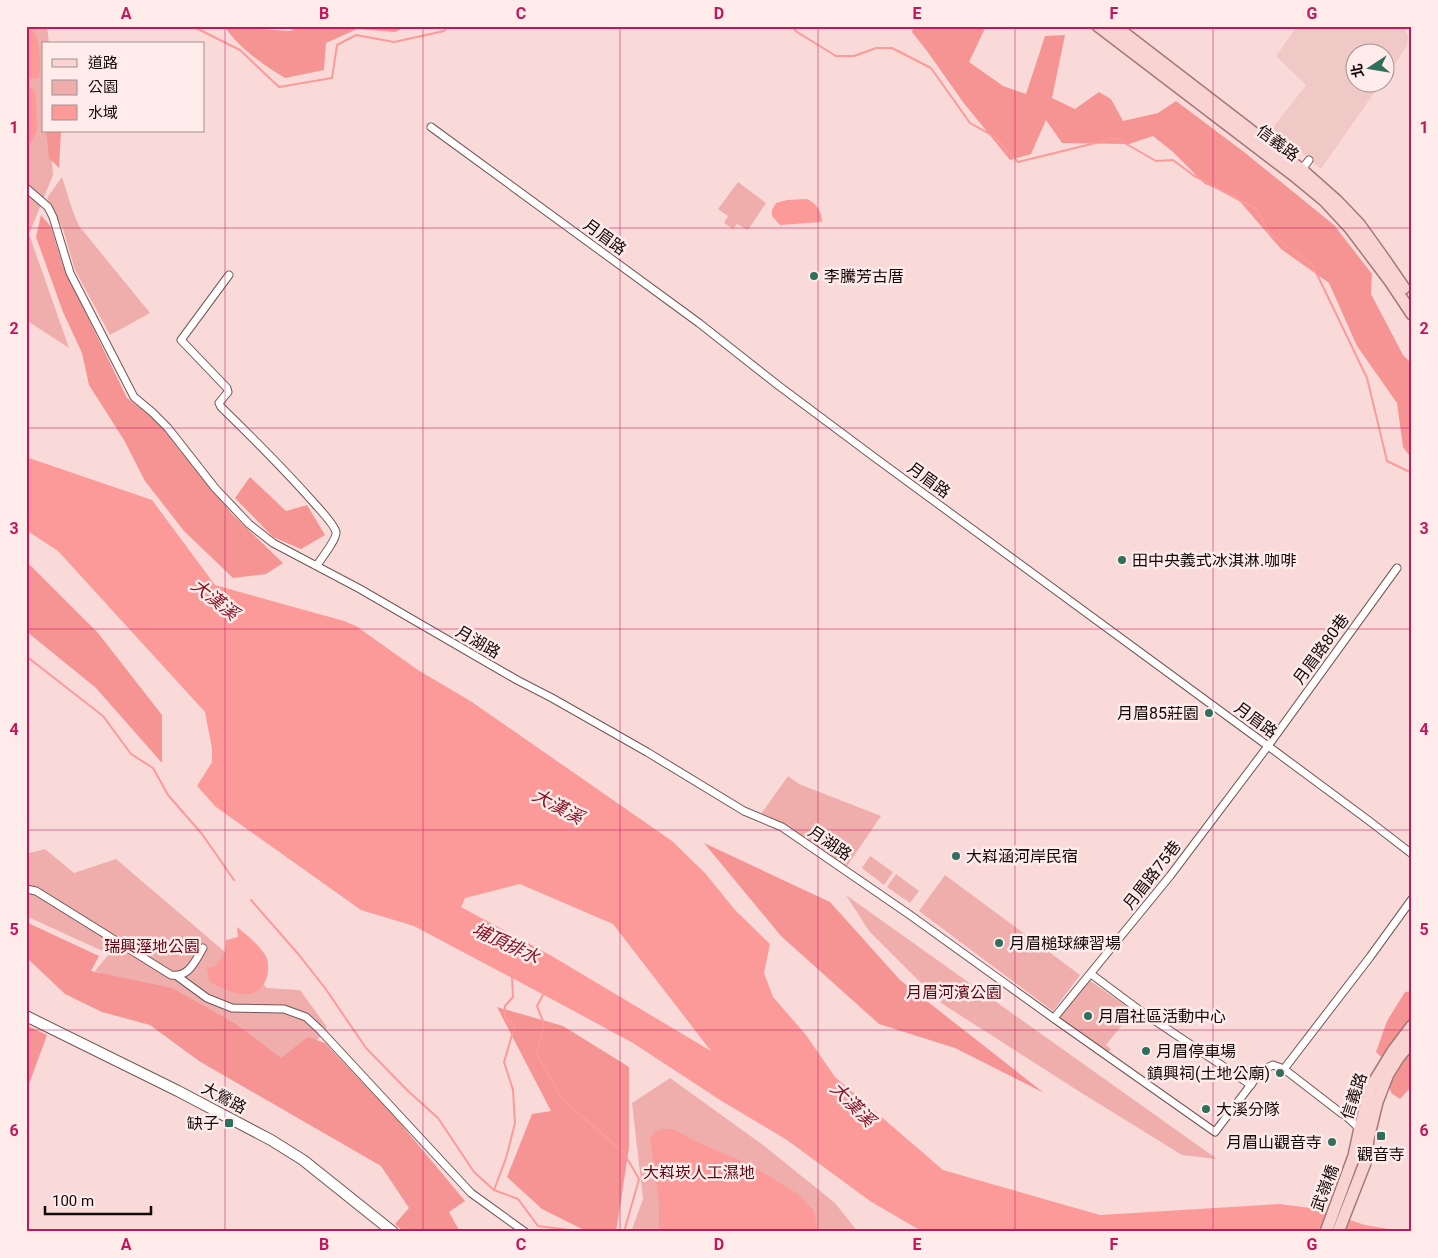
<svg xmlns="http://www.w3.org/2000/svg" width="1438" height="1258" font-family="Roboto,'Noto Sans TC',sans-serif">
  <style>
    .built { fill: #f0c9c7 }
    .green { fill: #efaeac }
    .forest { fill: #f59493 }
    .water { fill: #fc9a99; fill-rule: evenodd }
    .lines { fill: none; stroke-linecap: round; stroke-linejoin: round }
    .stream { stroke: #fc9a99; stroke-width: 2 }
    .street-casing { stroke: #715655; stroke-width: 9 }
    .secondary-casing { stroke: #715655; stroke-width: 12 }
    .primary-casing { stroke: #a57978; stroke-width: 14 }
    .street { stroke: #fff; stroke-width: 7 }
    .secondary { stroke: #fff; stroke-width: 10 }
    .primary { stroke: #f8d3d1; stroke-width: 11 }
    .grid { fill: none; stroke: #c2185b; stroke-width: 1; stroke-opacity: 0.55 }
    .poi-dot { fill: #306f5c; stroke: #feebea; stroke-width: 2 }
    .labels { text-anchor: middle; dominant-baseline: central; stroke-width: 5; stroke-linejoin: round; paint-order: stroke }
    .street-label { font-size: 16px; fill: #130909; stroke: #feebea }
    .poi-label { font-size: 16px; fill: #130909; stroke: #feebea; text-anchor: start }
    .park-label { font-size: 16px; fill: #5f0614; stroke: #feebea }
    .water-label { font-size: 18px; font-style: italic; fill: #881525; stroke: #feebea }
    .neatline { fill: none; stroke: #c2185b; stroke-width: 2 }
    .grid-label { font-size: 16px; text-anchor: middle; font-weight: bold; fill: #c2185b }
  </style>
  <rect width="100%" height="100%" fill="#fadad9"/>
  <polygon class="built" points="1297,26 1403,26 1408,36 1407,46 1386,77 1386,52 1356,52 1356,82 1381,83 1321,169 1302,153 1294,161 1264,139 1306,85 1276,56"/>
  <g class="green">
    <polygon points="26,26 47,26 49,44 44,44 44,131 50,131 53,175 29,234 69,348 26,320"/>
    <polygon points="62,177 72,209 79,226 150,313 110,335 75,270 63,229 47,198"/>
    <polygon points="738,182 766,203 748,230 737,224 733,229 724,223 728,216 718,209"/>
    <polygon points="788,776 799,784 881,816 847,866 761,814"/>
    <polygon points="45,849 74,873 116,859 267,988 300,990 327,1027 286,1082 177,1002 95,971 109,954 26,916 26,854"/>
    <polygon points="870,856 893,872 884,885 862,868"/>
    <polygon points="896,874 919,891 910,903 887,887"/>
    <polygon points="945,875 1080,975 1053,1011 919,911"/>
    <polygon points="846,895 1217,1159 1182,1155 1080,1092 941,1003 869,931"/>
    <polygon points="1086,978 1133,1011 1106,1045 1111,1049 1107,1054 1055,1018"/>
    <polygon points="670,1078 763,1145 835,1203 858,1232 631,1232 643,1199 632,1103"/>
  </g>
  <g class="forest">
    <path d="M 224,26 L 239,26 L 240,28 L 290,31 L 302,26 L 408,26 L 395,32 L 357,29 L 326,43 L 324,70 L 285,78 C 263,65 239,48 224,26 Z"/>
    <polygon points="914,26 986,26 969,62 1003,86 1026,94 1045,36 1065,35 1052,98 1075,109 1099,92 1111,99 1123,121 1158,113 1176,101 1244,152 1334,225 1372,274 1371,294 1403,355 1412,364 1412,459 1403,447 1397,403 1357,346 1329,283 1281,249 1236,197 1205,184 1173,152 1153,136 1129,144 1062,143 1046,120 1031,154 1010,160 963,102 927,51 912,32"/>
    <polygon points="46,131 61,131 59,168 49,158"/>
    <polygon points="41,215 51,227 63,266 127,398 161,424 177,447 232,514 283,563 266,574 233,578 184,531 145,481 124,440 89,385 82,353 63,312 36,237"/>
    <polygon points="250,477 286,511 307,505 325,535 301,549 273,537 235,498"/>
    <polygon points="26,564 31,566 98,633 162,715 162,763 96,688 26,631"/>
    <polygon points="704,843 830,902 900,980 1044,1093 955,1048 879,1024 781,936"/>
    <polygon points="26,922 99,956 91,971 172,988 236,1024 281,1058 308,1037 325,1043 396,1118 465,1201 449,1212 460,1232 404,1232 395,1224 409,1208 381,1166 199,1061 150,1025 102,1012 65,994 26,957"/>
    <polygon points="1412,991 1412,1021 1391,1048 1381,1057 1376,1052 1387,1021 1405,992"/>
    <polygon points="497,1007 563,1026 629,1067 629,1148 616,1232 588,1232 542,1209 507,1177 532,1114 551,1111"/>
    <polygon points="26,1025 47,1035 26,1092"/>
    <polygon points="1412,1049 1412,1086 1400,1099 1391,1093 1389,1084"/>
  </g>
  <g class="water">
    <path d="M 26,26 L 29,26 C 41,37 41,62 39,78 L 26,79 Z"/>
    <polygon points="26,86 29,86 36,93 37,131 32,142 26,144"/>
    <path d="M 807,199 C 817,204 822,212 822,222 L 780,225 L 772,216 L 772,210 L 776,203 L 787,200 Z"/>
    <path d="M 26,457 L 152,500 L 215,585 L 344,621 L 356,626 L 418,670 L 472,702 L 672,841 L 705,873 L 735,910 L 770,944 L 764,973 L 773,997 L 806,1035 L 835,1077 L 943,1170 L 1100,1215 L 1280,1204 L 1318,1209 L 1365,1225 L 1407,1232 L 923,1232 L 870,1201 L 787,1140 L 720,1100 L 633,1043 L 546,996 L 414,926 L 361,910 L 216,807 L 197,786 L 212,762 L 212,749 L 205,712 L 58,551 L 26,530 ZM 520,884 L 613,924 L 711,1051 L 550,955 L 461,907 L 465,898 Z"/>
    <path d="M 237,927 C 246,934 264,949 267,959 C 271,972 265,991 250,994 C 238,996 219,988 209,981 L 207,968 L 214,967 L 225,954 L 226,940 L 238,937 Z"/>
    <polygon points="662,1129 673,1129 699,1143 747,1163 798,1194 814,1211 817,1228 817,1232 661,1232 659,1231 659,1202 650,1138 655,1132"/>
  </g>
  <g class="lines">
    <g class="stream">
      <polyline points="192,26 240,50 279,87 332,78 337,45 356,35 394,42 444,31 448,26"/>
      <polyline points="791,26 797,32 836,56 854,56 876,48 892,48 931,68 970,123 995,137 1018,162 1116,138 1156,161 1173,160 1193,175 1256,209 1270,234 1312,264 1367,378 1387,461 1412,473"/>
      <polyline points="26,656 103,716 131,754 153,768 168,795 202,834 234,880"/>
      <polyline points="251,900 299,955 325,988 366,1048 408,1091 438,1118 474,1172 494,1190 518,1199 538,1226 585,1232"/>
      <polyline points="544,993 537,1006 544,1024 537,1054 562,1099 624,1153 639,1179 624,1232"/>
      <polyline points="494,1190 506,1158 515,1123 513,1090 504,1062 515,1025 505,1018 505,1006 513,997 512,977"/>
    </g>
    <g class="street-casing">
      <g id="street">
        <polyline points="431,127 699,323 779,386 874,457 1268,746 1368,820 1412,854"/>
        <polyline points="1299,173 1309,160"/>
        <polyline points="26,188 48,207 53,217 70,273 134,397 152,412 168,428 215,488 249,524 273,543 360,589 517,680 552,698 647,752 744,811 782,827 910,915 1056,1020 1215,1132 1262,1070 1273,1065 1284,1069"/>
        <path d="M 229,275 L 181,340 L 227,388 L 228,392 L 219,403 L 221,407 C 253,438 285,470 315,504 C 320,510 334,524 336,532 C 337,539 321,559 317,565"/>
        <path d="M 26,889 L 36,891 L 171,975 C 189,978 195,961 203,948"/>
        <polyline points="1091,974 1142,1012 1251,1085"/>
        <polyline points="177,976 207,998 232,1008 284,1009 306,1017 320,1030 471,1193 525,1232"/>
        <polyline points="1054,1018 1170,876 1268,746 1397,568"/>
        <polyline points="1362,1131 1346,1116 1341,1113 1284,1069 1370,957 1412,899"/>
      </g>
    </g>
    <g class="secondary-casing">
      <polyline id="secondary" points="26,1016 178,1091 271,1140 303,1160 393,1232"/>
    </g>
    <g class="primary-casing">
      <g id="primary">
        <polyline points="1098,26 1296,177 1324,200 1350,228 1390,281 1412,314"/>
        <polyline points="1115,26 1302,170 1337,201 1359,224 1382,256 1404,288"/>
        <polyline points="1326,1232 1354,1156 1360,1128 1371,1087 1393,1051 1412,1026"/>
        <polyline points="1338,1232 1365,1163 1368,1139 1377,1102 1388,1074 1398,1058 1412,1041"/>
      </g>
    </g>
    <use href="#street" class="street"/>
    <use href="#secondary" class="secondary"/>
    <use href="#primary" class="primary"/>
  </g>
  <path class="grid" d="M 225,26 L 225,1232M 423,26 L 423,1232M 620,26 L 620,1232M 818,26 L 818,1232M 1015,26 L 1015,1232M 1213,26 L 1213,1232M 26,228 L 1412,228M 26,428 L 1412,428M 26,629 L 1412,629M 26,830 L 1412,830M 26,1030 L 1412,1030"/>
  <g class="poi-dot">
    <circle cx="814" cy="276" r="5"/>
    <circle cx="1122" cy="560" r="5"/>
    <circle cx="1209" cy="713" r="5"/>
    <circle cx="956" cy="856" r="5"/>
    <circle cx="999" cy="943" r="5"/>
    <circle cx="1088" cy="1016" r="5"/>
    <circle cx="1146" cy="1051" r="5"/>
    <circle cx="1280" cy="1073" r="5"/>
    <circle cx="1206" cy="1109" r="5"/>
    <rect x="224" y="1118" width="10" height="10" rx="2.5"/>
    <rect x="1376" y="1131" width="10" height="10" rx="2.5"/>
    <circle cx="1332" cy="1142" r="5"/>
  </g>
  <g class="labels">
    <g class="street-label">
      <text transform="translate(1278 143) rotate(37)">信義路</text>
      <text transform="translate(605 237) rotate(36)">月眉路</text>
      <text transform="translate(929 480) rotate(36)">月眉路</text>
      <text transform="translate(478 642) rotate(30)">月湖路</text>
      <text transform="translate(1321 649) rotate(-54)">月眉路80巷</text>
      <text transform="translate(1256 720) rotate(36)">月眉路</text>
      <text transform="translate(830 843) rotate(34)">月湖路</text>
      <text transform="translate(1152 875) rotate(-52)">月眉路75巷</text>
      <text transform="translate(1354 1096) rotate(-71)">信義路</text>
      <text transform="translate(224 1098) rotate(28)">大鶯路</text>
      <text transform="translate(1325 1188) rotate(-69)">武嶺橋</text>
    </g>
    <g class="poi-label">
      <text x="824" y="276">李騰芳古厝</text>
      <text x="1132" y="560">田中央義式冰淇淋.咖啡</text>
      <text x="1199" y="713" text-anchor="end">月眉85莊園</text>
      <text x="966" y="856">大嵙涵河岸民宿</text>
      <text x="1009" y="943">月眉槌球練習場</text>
      <text x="1098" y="1016">月眉社區活動中心</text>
      <text x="1156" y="1051">月眉停車場</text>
      <text x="1270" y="1073" text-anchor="end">鎮興祠(土地公廟)</text>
      <text x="1216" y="1109">大溪分隊</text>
      <text x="219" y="1123" text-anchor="end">缺子</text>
      <text x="1322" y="1142" text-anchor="end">月眉山觀音寺</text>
      <text x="1381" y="1154" text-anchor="middle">觀音寺</text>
    </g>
    <g class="park-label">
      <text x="152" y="946">瑞興溼地公園</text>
      <text x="954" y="992">月眉河濱公園</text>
      <text x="699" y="1172">大嵙崁人工濕地</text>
    </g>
    <g class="water-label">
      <text transform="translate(215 599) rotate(38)">大漢溪</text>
      <text transform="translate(558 806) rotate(28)">大漢溪</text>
      <text transform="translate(506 943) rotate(25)">埔頂排水</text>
      <text transform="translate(853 1104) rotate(45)">大漢溪</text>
    </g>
  </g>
  <rect width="1438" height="1258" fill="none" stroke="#feebea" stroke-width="55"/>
  <rect x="42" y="42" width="162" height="90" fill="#feebea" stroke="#a09190"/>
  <rect x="52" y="59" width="25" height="8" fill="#f8d3d1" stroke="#a09190"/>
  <text x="88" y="68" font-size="15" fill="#130909">道路</text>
  <rect x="52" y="80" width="25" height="15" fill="#efaeac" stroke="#a09190"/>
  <text x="88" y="92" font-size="15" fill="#130909">公園</text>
  <rect x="52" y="105" width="25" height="15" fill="#fc9a99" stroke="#a09190"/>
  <text x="88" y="118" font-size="15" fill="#130909">水域</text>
  <g transform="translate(1370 68) rotate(258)"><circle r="24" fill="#feebea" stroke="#a09190"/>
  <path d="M0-4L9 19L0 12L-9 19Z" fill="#306f5c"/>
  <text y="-8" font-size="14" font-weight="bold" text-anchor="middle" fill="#130909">北</text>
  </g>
  <path d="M45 1206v8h106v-8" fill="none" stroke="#130909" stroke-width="2.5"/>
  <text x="52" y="1206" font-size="15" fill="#130909" stroke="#feebea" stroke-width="4" paint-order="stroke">100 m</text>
  <rect x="28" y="28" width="1382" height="1202" class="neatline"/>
  <g class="grid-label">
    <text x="126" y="19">A</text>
    <text x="324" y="19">B</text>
    <text x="521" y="19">C</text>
    <text x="719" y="19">D</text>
    <text x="917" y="19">E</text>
    <text x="1114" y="19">F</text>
    <text x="1312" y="19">G</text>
    <text x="14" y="133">1</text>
    <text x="1424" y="133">1</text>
    <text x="14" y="334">2</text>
    <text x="1424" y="334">2</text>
    <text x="14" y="534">3</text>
    <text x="1424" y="534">3</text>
    <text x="14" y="735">4</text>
    <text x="1424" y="735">4</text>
    <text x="14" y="935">5</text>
    <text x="1424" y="935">5</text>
    <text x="14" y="1136">6</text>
    <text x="1424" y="1136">6</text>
    <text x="126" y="1250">A</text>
    <text x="324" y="1250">B</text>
    <text x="521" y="1250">C</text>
    <text x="719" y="1250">D</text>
    <text x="917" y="1250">E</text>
    <text x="1114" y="1250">F</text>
    <text x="1312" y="1250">G</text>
  </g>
</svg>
